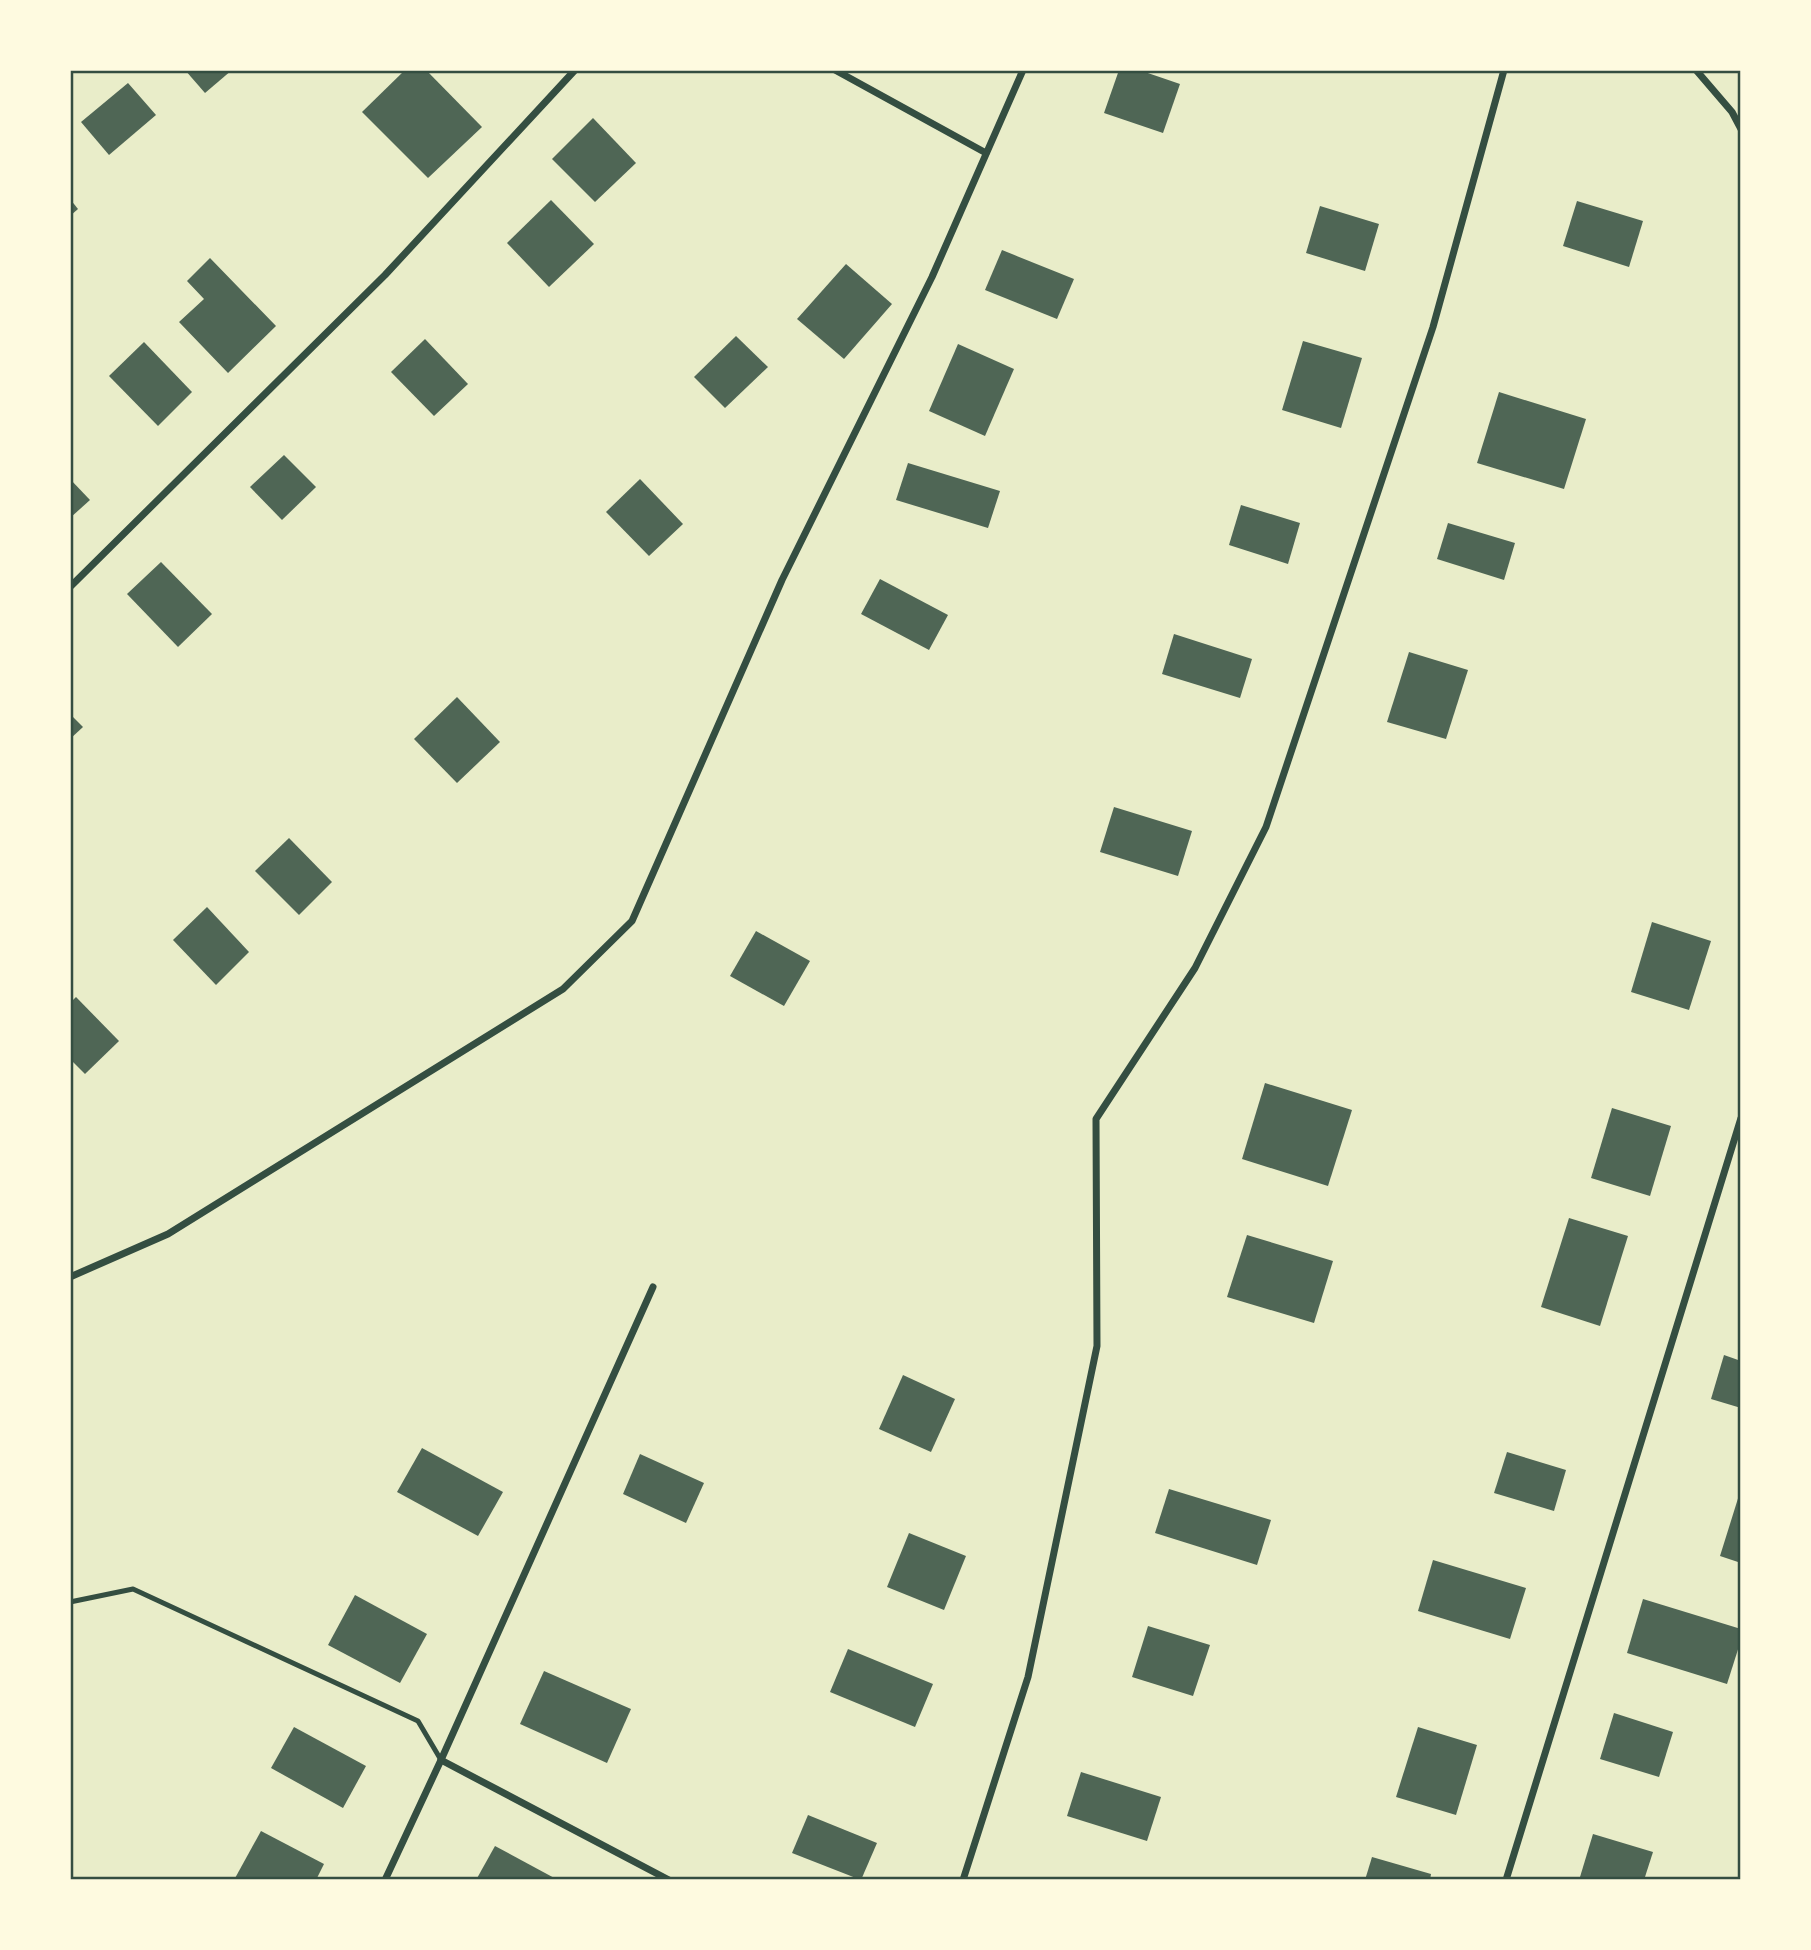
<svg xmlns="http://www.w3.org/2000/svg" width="1811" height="1950" font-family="'Noto Sans',sans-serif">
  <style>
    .building { fill: #4f6655 }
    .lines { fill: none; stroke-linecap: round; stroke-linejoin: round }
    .service { stroke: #344e41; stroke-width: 5 }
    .minor { stroke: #344e41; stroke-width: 7 }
    .neatline { fill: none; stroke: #344e41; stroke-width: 2.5 }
  </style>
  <rect width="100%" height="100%" fill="#e9edc9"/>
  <g class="building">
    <polygon points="185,70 232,70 205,93"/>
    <polygon points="405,70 426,70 482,127 428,178 362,112"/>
    <polygon points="1119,70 1139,70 1180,84 1163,133 1104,113"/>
    <polygon points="128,83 156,115 109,155 81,122"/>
    <polygon points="593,118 636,163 595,202 552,159"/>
    <polygon points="70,199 78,209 70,216"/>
    <polygon points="551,200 594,244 549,287 507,243"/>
    <polygon points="1577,201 1643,221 1629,267 1563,246"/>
    <polygon points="1320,206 1379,224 1365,271 1306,253"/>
    <polygon points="1002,250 1074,279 1057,319 985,290"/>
    <polygon points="210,258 276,326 228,373 179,322 204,299 187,281"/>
    <polygon points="846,264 892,304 844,359 797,319"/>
    <polygon points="736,336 768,367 725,408 694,377"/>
    <polygon points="425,339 468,384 434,416 391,372"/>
    <polygon points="1303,341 1362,358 1341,428 1282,410"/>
    <polygon points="144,342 192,392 158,426 109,376"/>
    <polygon points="958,344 1014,369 985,436 929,411"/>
    <polygon points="1499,392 1586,419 1564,489 1477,463"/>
    <polygon points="284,455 316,487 282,520 250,487"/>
    <polygon points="908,463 1000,491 988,528 896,500"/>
    <polygon points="70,479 90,500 70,518"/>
    <polygon points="640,479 683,524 649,556 606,512"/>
    <polygon points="1241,505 1300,523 1288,564 1229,545"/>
    <polygon points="1448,523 1515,543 1504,580 1437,559"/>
    <polygon points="161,562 212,614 178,647 127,594"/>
    <polygon points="880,579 948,615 929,650 861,614"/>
    <polygon points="1174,634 1252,659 1240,698 1162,674"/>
    <polygon points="1409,652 1468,670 1446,739 1387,722"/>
    <polygon points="457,697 500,742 457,783 414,739"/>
    <polygon points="70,714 83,727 70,739"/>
    <polygon points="1114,807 1192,831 1178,876 1100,852"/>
    <polygon points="289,838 332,882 299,915 255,871"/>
    <polygon points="207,907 249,952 216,985 173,940"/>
    <polygon points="1652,922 1711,941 1689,1010 1631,992"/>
    <polygon points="756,931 810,961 784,1006 730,976"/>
    <polygon points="76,997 119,1041 85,1074 70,1059 70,1003"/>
    <polygon points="1265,1083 1352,1110 1328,1186 1242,1159"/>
    <polygon points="1612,1108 1671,1126 1650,1196 1591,1178"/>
    <polygon points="1569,1218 1628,1236 1600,1326 1541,1307"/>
    <polygon points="1247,1235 1333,1261 1314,1323 1227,1297"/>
    <polygon points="1724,1355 1741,1361 1741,1408 1711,1399"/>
    <polygon points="903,1375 955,1399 931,1452 879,1429"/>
    <polygon points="422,1448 503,1492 478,1536 397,1492"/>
    <polygon points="1507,1452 1566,1470 1554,1511 1494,1493"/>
    <polygon points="640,1454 704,1483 686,1523 623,1494"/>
    <polygon points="1169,1489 1271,1520 1257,1565 1155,1533"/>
    <polygon points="1740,1492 1741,1492 1741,1563 1720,1556"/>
    <polygon points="909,1533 966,1556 944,1610 887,1587"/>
    <polygon points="1433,1560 1526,1588 1510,1639 1418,1611"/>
    <polygon points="355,1595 427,1634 400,1683 328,1645"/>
    <polygon points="1643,1599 1741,1629 1741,1640 1727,1684 1627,1653"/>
    <polygon points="1148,1626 1210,1645 1193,1696 1132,1677"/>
    <polygon points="848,1649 933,1684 915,1727 830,1692"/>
    <polygon points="544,1671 631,1709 607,1763 520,1724"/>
    <polygon points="1614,1713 1673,1732 1659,1777 1600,1759"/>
    <polygon points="294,1727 366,1766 343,1808 271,1768"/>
    <polygon points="1418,1727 1477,1745 1456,1815 1396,1797"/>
    <polygon points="1081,1772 1161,1797 1147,1841 1067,1816"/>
    <polygon points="808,1815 877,1843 861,1880 792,1853"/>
    <polygon points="261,1831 324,1864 316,1880 234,1880"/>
    <polygon points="1593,1834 1653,1852 1644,1880 1591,1880 1580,1877"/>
    <polygon points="495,1846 558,1880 476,1880"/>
    <polygon points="1372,1857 1431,1874 1430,1880 1365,1880"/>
  </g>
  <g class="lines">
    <polyline class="service" points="70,1602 133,1589 418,1721 441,1760"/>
    <g class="minor">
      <polyline points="835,70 986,153"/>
      <polyline points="1696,70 1732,112 1741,129"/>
      <polyline points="70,587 385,275 575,70"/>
      <polyline points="70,1277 168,1234 563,989 632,921 782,580 932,277 1023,70"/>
      <polyline points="441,1760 669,1880"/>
      <polyline points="385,1880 441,1760 653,1287"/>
      <polyline points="963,1880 1028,1677 1097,1346 1096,1119 1195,968 1266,827 1433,327 1504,70"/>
      <polyline points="1506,1880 1741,1118"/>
    </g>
  </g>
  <rect width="1811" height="1950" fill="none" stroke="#fefae0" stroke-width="144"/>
  <rect x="72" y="72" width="1667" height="1806" class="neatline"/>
</svg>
